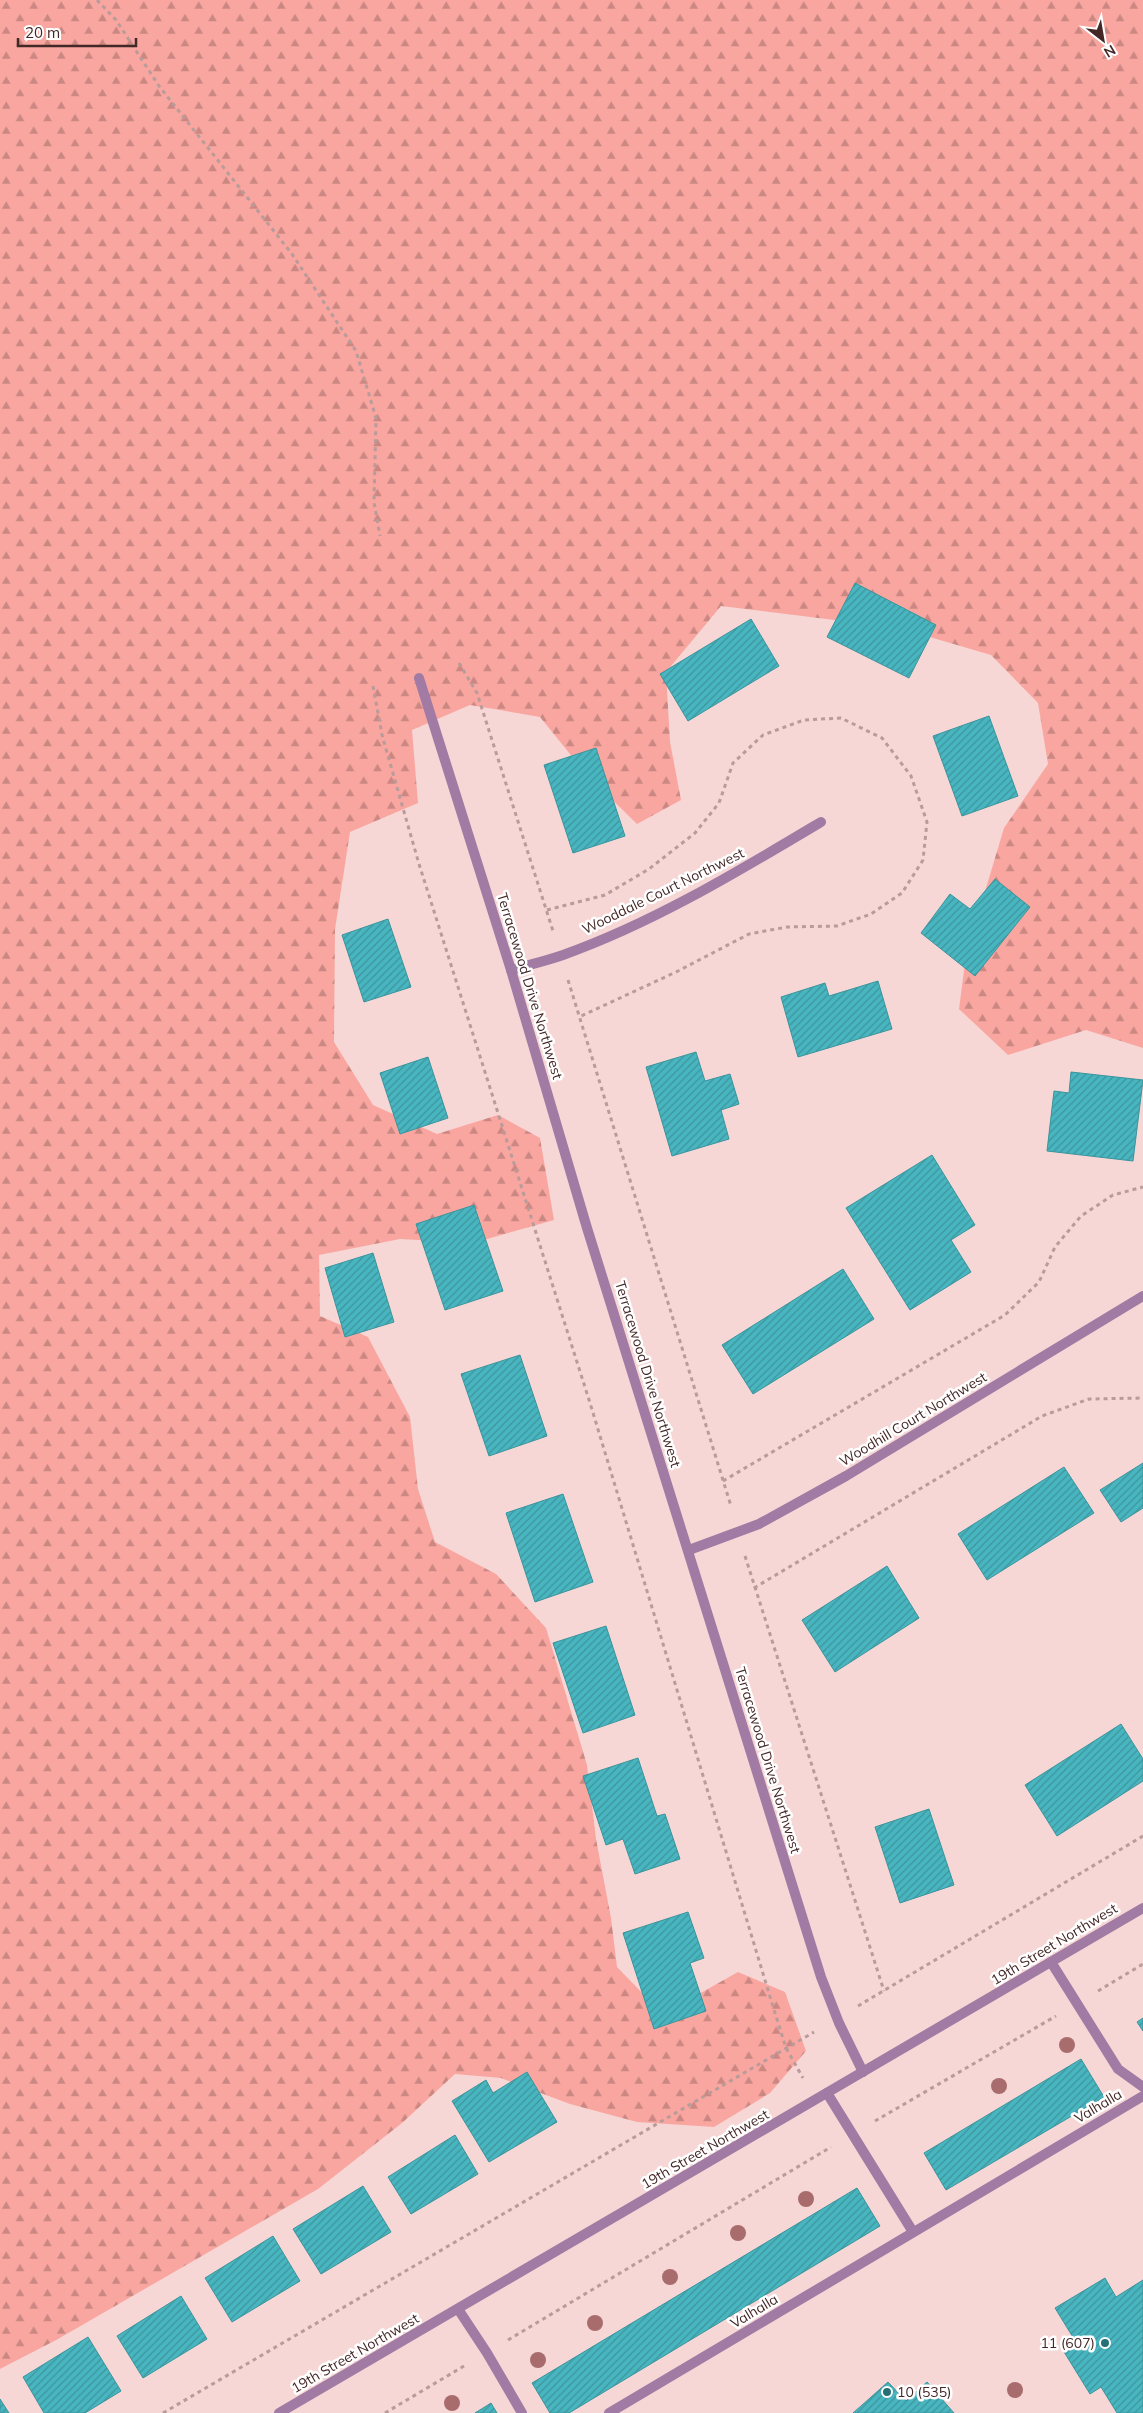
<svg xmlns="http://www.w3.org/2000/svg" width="1143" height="2413" font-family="Mulish,sans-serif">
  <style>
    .forest { fill: url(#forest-firs) }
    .building { fill: url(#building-hatch); stroke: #3a949c }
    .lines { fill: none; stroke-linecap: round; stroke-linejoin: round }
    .path { stroke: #b99b9a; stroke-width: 3; stroke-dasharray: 4 4; stroke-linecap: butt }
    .minor { stroke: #a17ba4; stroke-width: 10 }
    .tree { fill: #a86c6d }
    .poi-dot { fill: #257076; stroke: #fff; stroke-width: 2 }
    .labels { text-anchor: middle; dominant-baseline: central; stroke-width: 5; stroke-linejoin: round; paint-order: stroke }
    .street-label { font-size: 14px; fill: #442827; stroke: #fff }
    .poi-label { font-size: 14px; fill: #442827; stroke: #fff; text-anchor: end }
  </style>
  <defs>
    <pattern id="forest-firs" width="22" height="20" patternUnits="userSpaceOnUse" patternTransform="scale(1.25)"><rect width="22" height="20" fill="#f9a6a0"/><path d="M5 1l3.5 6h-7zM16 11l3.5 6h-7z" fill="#cb8782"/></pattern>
    <pattern id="building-hatch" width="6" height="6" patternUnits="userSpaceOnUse" patternTransform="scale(1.25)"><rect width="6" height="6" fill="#48b6c0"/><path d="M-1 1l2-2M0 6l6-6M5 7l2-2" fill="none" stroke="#3e949c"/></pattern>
  </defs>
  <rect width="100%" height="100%" fill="#f6d7d5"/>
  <polygon class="forest" points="0,0 1143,0 1143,1048 1086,1030 1008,1055 959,1009 966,955 1004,828 1048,764 1038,703 991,655 899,628 721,606 666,672 670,742 681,800 637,824 587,775 540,717 470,705 412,730 418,803 350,832 335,929 334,1042 373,1105 437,1134 498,1115 540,1138 554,1220 473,1243 400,1239 319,1255 320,1316 368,1337 410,1417 418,1489 435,1542 496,1574 546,1628 587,1765 596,1839 611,1918 617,1967 650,2001 690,1999 738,1972 785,1992 806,2051 770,2093 714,2127 637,2122 570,2104 501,2078 455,2074 402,2123 318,2189 58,2339 0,2369"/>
  <g class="building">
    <polygon points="855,583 936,625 909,678 827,637"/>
    <polygon points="751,619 779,666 688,721 660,674"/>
    <polygon points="989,716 1018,796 962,816 933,736"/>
    <polygon points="596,748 625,836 573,853 544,765"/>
    <polygon points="995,879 1030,907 975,976 921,933 950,894 970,909"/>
    <polygon points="388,919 411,987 364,1002 342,935"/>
    <polygon points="878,981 892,1029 798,1057 781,997 825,983 829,996"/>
    <polygon points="696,1052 705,1081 730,1074 739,1104 721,1110 729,1139 672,1156 646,1067"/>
    <polygon points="428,1057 448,1118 400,1134 380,1073"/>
    <polygon points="1071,1072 1143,1080 1133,1161 1047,1151 1054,1091 1069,1093"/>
    <polygon points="932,1155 975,1225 951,1240 971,1272 910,1310 846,1208"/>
    <polygon points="474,1205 503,1291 445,1310 416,1224"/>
    <polygon points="373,1253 394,1322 345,1337 325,1268"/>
    <polygon points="843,1269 874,1319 753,1394 722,1345"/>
    <polygon points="520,1355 547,1436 489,1456 461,1374"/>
    <polygon points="1143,1463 1143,1508 1121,1522 1100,1490"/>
    <polygon points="1064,1467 1094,1513 987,1580 958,1534"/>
    <polygon points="563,1494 593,1582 535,1602 506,1513"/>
    <polygon points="887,1566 919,1618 835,1672 802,1620"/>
    <polygon points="606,1626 635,1715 583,1733 553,1643"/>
    <polygon points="1121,1724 1143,1759 1143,1781 1057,1836 1025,1785"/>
    <polygon points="638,1758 657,1816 665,1814 680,1859 635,1874 623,1839 606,1845 583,1776"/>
    <polygon points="929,1809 954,1885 900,1903 875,1827"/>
    <polygon points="688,1912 704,1958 690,1963 706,2011 654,2029 623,1933"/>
    <polygon points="1143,2018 1143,2031 1137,2022"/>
    <polygon points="1081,2059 1104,2097 946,2190 924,2153"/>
    <polygon points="527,2072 557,2122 489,2162 452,2101 486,2080 493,2093"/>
    <polygon points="455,2135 478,2174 411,2214 388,2177"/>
    <polygon points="363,2186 391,2232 321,2274 293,2229"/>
    <polygon points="857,2188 880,2226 569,2413 550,2413 532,2383"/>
    <polygon points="273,2236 300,2281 232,2322 205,2278"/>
    <polygon points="1105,2278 1116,2297 1143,2280 1143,2413 1117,2413 1101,2387 1090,2394 1061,2347 1074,2339 1055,2308"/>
    <polygon points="181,2296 207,2339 143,2378 117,2336"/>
    <polygon points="88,2337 121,2391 85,2413 44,2413 23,2377"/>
    <polygon points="888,2382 906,2401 927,2382 954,2413 853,2413"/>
    <polygon points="0,2399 9,2413 0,2413"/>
    <polygon points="491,2403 497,2413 475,2413"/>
  </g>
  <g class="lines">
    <g class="path">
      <polyline points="97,0 116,20 159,86 292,254 356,351 376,418 374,502 380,536"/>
      <polyline points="459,663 477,693 553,931"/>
      <polyline points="373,686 382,735 419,864 590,1403 771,2000 786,2048 803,2078"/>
      <polyline points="547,910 605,895 649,869 695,833 719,803 733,763 763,735 804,720 841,718 882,738 911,776 927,822 923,860 902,893 871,914 837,926 787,927 749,934 676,972 579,1017"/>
      <polyline points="568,980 731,1506"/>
      <polyline points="723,1481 1005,1315 1039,1282 1055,1247 1081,1216 1113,1195 1143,1187"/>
      <polyline points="745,1556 884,1991"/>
      <polyline points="754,1588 1042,1416 1089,1399 1143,1398"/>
      <polyline points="1098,1991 1143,1964"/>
      <polyline points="858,2006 1143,1836"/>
      <polyline points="875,2121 1056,2016"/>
      <polyline points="508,2340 831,2147"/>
      <polyline points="163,2413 814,2032"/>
      <polyline points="385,2413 464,2366"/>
    </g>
    <g class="minor">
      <polyline points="419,678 511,970 587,1228 821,1977 839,2023 863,2072"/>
      <path d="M 511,970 C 528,965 546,961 563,955 C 653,923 739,871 821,822"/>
      <polyline points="689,1550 759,1524 846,1476 1143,1296"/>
      <polyline points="1051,1962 1118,2069 1143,2087"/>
      <polyline points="827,2093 913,2232"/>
      <polyline points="458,2309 487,2353 522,2413"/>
      <polyline points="279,2413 1143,1908"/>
      <polyline points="609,2413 1143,2096"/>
    </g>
  </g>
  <g class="tree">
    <circle cx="1067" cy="2045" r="8"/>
    <circle cx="999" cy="2086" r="8"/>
    <circle cx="806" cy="2199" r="8"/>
    <circle cx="738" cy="2233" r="8"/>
    <circle cx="670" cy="2277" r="8"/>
    <circle cx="595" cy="2323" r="8"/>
    <circle cx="538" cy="2360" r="8"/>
    <circle cx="1015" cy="2390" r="8"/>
    <circle cx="452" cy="2403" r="8"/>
  </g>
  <g class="poi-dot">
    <circle cx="1105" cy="2343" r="5"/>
    <circle cx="887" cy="2392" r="5"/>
  </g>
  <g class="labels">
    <g class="street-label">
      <text transform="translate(663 891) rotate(-26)">Wooddale Court Northwest</text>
      <text transform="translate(530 986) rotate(73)">Terracewood Drive Northwest</text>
      <text transform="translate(648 1374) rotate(73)">Terracewood Drive Northwest</text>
      <text transform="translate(913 1419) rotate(-31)">Woodhill Court Northwest</text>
      <text transform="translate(768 1760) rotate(73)">Terracewood Drive Northwest</text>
      <text transform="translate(1054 1944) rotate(-31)">19th Street Northwest</text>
      <text transform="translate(1098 2106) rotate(-31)">Valhalla</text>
      <text transform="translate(705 2149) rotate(-30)">19th Street Northwest</text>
      <text transform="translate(754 2311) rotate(-31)">Valhalla</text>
      <text transform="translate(355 2353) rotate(-30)">19th Street Northwest</text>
    </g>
    <g class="poi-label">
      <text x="1095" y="2343">11 (607)</text>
      <text x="897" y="2392" text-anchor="start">10 (535)</text>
    </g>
  </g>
  <g transform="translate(1103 40) rotate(149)" stroke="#ffffff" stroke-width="4" paint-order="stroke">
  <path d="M0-4L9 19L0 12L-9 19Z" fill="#442827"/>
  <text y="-8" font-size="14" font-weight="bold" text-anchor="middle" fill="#442827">N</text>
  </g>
  <path d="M18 38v8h118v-8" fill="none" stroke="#442827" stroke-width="2.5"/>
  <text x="25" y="38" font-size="15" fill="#442827" stroke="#ffffff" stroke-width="4" paint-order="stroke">20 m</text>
</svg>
